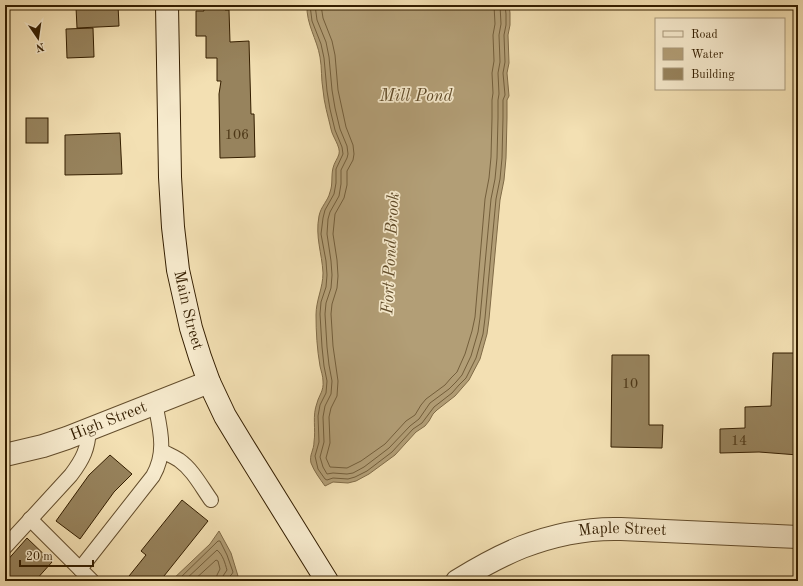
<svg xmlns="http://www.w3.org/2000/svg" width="803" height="586" font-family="'Old Standard TT',serif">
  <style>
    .water { fill: #b29e76; stroke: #806b47 }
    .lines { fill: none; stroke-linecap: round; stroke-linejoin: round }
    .shore { stroke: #735e3b; stroke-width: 1 }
    .building { fill: #97835d; stroke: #341e00 }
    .service-casing { stroke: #644e2d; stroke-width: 16 }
    .minor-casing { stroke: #644e2d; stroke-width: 24 }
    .tertiary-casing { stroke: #644e2d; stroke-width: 24 }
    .secondary-casing { stroke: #341e00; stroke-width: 24 }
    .service { stroke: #f7ebce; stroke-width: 14 }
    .minor { stroke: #f7ebce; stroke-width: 22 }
    .tertiary { stroke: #f7ebce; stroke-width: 22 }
    .secondary { stroke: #f7ebce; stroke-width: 22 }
    .labels { text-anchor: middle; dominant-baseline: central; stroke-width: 3.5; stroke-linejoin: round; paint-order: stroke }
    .number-label { font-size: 14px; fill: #4d3717 }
    .street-label { font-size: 16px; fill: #341e00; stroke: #f7ebce }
    .water-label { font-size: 17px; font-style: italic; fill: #604b29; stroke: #f7ebce }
  </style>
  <rect width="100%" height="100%" fill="#f3e0b3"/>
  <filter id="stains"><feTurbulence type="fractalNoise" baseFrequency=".005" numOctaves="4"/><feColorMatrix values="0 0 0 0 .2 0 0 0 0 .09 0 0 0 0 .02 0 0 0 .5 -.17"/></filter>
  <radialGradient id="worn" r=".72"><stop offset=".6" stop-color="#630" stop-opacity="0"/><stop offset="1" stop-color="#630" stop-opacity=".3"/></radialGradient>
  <g class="water">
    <path d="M 307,5 L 509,5 L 510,13 L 510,25 L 508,35 L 509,63 L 507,73 L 509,96 L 507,100 L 507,118 L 506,158 L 504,180 L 500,200 L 489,319 L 487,334 L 480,359 L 469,380 L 455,396 L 437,410 L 433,414 L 429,421 L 425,426 L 416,432 L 395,455 L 369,474 L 356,481 L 348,483 L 333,482 L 325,486 C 320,479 314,471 311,463 C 309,455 314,450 314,442 C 316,429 312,416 317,403 C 319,395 324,391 323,381 C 323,376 321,371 320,366 C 317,349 316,332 316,315 C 316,300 323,288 323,273 C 322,253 315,237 319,216 C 321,206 328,201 330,192 C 333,184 331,176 333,168 C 334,163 338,158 339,154 C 341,147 332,136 331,129 C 328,116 324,103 323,90 C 321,79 322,68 320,57 C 317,39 306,24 307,5 Z"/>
    <polygon points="219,531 231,553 238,576 230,581 171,581 210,544"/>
  </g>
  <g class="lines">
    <g class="shore">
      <polyline points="310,5 312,21 321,44 324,58 327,91 330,109 335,130 342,147 343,154 336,169 336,183 334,194 325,210 323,218 321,234 326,261 327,275 326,287 321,302 320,314 322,347 324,366 327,381 326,393 320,405 318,416 319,442 315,456 318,469 325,479 327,480 333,478 348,479 355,477 367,471 392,452 413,429 422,423 434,407 452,393 459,385 466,378 476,358 483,334 485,318 496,199 500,179 502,158 503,118 503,100 505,95 503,73 505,62 504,35 506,25 506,14 505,5"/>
      <polyline points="315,5 317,20 326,42 329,57 332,90 335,108 340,129 347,146 348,154 347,158 341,170 341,184 339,196 330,212 328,219 327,234 331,261 332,275 331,288 326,303 325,314 327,347 329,365 332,381 331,394 325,406 323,417 324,442 320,457 323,467 327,474 333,473 347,474 353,473 364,467 389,448 410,426 419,419 430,403 449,389 456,382 462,375 471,356 478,332 480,318 491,199 495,179 497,158 498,118 498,100 499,94 498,73 500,62 499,35 501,24 500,5"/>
      <polyline points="321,5 323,18 332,41 335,55 338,90 346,127 353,145 354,154 353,160 347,171 347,185 344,198 335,214 333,234 337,260 338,276 337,288 332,304 331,314 333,346 338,381 337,396 331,408 329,417 330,443 326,458 330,467 347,468 361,461 385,444 406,421 415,415 421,405 426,399 445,385 451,378 457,372 465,354 472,331 475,317 485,199 489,178 491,157 492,118 492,100 493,93 492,73 494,61 493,35 495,24 494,5"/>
      <polyline points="177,581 218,541 220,541 227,555 233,572 232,574 228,578 227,581"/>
      <path d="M 184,581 L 217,550 C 223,555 225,563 227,570 L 223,576 L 222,581"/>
      <polyline points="193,581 216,560 218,561 220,569 217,575 216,581"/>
    </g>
  </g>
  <g class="building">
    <polygon points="96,5 118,5 119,26 77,28 76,7 96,6"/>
    <polygon points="203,5 225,5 225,10 229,10 230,42 249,41 251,114 254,114 255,157 220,158 219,94 221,81 217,81 217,58 206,58 206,36 196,36 196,11 204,11"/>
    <polygon points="93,28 94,57 67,58 66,29"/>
    <rect x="26" y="118" width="22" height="25"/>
    <polygon points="120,133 122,174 65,175 65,135"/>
    <polygon points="773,353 798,353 798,455 759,452 720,453 720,429 745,428 745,407 771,406"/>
    <polygon points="612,355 649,355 649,425 663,425 662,448 611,447"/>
    <polygon points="110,455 132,474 114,492 80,539 56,521 89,475"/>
    <polygon points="182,500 208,521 160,581 125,581 146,555 141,551"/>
    <polygon points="27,538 52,562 35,581 5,581 5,563"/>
  </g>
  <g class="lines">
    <g class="service-casing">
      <g id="service">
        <path d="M 162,451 C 167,454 173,456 179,460 C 193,470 201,486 211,500"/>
        <polyline points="30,519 92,581"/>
        <path d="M 5,547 L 71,475 C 83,459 88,449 89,429"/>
        <path d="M 80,569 L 153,476 C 167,452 160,429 155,403"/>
      </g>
    </g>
    <g class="minor-casing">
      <g id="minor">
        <path id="s1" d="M 457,581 C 478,568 500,556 522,547 C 553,535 588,528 621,529 L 798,537"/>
      </g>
    </g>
    <g class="tertiary-casing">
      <g id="tertiary">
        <path id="s2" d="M 5,455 L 43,446 L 67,438 L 209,382"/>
      </g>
    </g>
    <g class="secondary-casing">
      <g id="secondary">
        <path id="s3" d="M 167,5 L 170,177 L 173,227 L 178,270 L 191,328 L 200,357 L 209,382 L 225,416 L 242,444 L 327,581"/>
      </g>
    </g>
    <use href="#service" class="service"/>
    <use href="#minor" class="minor"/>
    <use href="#tertiary" class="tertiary"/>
    <use href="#secondary" class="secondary"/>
  </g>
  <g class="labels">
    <g class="number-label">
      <text x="237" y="135">106</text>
      <text x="630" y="384">10</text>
      <text x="739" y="441">14</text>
    </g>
    <g class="street-label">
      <text stroke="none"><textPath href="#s3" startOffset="307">Main Street</textPath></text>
      <text stroke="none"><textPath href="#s2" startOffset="109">High Street</textPath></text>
      <text stroke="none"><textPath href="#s1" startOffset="176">Maple Street</textPath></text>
    </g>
    <g class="water-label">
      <text x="416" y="96">Mill Pond</text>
      <text transform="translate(391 253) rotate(-87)">Fort Pond Brook</text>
    </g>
  </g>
  <rect width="803" height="586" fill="none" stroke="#f3e0b3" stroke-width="20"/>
  <rect x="6" y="6" width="791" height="574" fill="none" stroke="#341e00" stroke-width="2"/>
  <rect x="10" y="10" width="783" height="566" fill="none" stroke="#341e00"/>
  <rect x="655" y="18" width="130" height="72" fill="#f7ebce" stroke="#a9997c"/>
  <rect x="663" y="31" width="20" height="6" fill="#f7ebce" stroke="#a9997c"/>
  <text x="691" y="38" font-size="12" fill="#341e00">Road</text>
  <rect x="663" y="48" width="20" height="12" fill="#b29e76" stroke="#a9997c"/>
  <text x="691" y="58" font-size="12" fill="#341e00">Water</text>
  <rect x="663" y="68" width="20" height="12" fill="#97835d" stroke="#a9997c"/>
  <text x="691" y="78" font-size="12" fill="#341e00">Building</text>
  <g transform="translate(38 38) rotate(167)" stroke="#f7ebce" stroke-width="3" paint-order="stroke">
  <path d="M0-3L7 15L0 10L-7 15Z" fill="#341e00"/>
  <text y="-6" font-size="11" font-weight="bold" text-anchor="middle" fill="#341e00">N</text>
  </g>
  <path d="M20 560v6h73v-6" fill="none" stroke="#341e00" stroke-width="2"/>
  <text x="26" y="560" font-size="12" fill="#341e00" stroke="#f7ebce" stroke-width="3" paint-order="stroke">20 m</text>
  <rect width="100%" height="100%" filter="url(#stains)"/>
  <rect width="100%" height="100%" fill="url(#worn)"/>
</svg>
